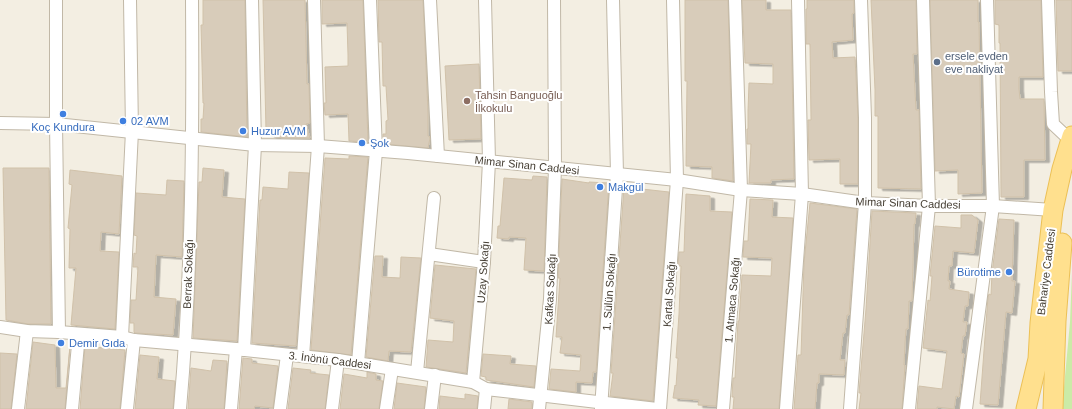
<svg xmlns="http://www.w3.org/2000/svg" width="1072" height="409" font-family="Arial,sans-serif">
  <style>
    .green { fill: #cbeba7 }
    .building { fill: #d8ccba; stroke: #d0c1a9; filter: url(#shadow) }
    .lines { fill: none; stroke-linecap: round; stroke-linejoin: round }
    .minor-casing { stroke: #c1b8a7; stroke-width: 14 }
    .primary-casing { stroke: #ecc056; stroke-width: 21 }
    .minor { stroke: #fff; stroke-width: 12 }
    .primary { stroke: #ffe08e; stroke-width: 19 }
    .service-dot { fill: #5c6f8a; stroke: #fff; stroke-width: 1.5 }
    .education-dot { fill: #8d6e63; stroke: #fff; stroke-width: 1.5 }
    .shop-dot { fill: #3f7fe0; stroke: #fff; stroke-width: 1.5 }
    .labels { text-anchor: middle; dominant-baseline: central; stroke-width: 4; stroke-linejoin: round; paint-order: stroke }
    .service-label { font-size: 11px; fill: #4e5e75; stroke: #fff; text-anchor: start }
    .education-label { font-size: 11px; fill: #785e54; stroke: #fff; text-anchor: start }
    .shop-label { font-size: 11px; fill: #366cbe; stroke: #fff; text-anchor: start }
    .street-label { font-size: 11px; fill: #443d32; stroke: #fff }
  </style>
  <defs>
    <filter id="shadow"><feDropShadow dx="4.5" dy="2.5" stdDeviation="0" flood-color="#0004"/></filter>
  </defs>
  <rect width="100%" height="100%" fill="#f3eee2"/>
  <polygon class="green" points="1072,273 1072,409 1062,409 1070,322"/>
  <g class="building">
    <polygon points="203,0 245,0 247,137 201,132 201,119 203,119 204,103 203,103 201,25 203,25"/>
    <polygon points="263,0 305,0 307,84 309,84 310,123 306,124 310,138 284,138 272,136 266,131"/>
    <polygon points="322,0 363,0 368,142 349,141 348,114 325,115 324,103 326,103 325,67 348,66 348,55 347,23 322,24"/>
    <polygon points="378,0 423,0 428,112 428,136 429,136 430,138 428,148 383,144 383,134 386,134 386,121 388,120 386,86 383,86 382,42 379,42"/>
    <polygon points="685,0 728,0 733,181 712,178 712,167 686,166 687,81 685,81"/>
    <polygon points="742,0 766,0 766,10 791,10 794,179 771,180 771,183 749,183 751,144 747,144 747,129 748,129 748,111 749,83 773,84 773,64 745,63"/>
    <polygon points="807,0 854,0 854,13 852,14 853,40 832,42 833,58 855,57 858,118 858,184 840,184 840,159 809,160 808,120 811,120 810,44 806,44 806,9 807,9"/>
    <polygon points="871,0 916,0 917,54 913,54 916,110 919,110 921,189 878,188 878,116 875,116 875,90"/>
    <polygon points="930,0 978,0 978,22 979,22 982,193 958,194 958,170 935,171"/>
    <polygon points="995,0 1041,0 1043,77 1019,77 1019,89 1020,99 1044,99 1045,160 1024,160 1024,197 1001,197 1000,43 999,43 999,25 995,24"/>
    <polygon points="1056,0 1072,0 1072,71 1058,71"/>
    <polygon points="479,64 481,139 449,140 445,66"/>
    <polygon points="349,156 368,157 351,355 311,350 325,158 349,159"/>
    <polygon points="3,168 49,168 51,324 28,324 6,320"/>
    <polygon points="203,168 224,170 222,197 245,199 237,341 193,338 199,182 202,182"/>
    <polygon points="70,170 122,176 119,234 101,232 100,251 119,252 115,329 71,325 76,268 69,268 70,229 68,228 72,185 69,184"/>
    <polygon points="289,172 309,173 296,346 252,343 260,200 262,200 263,187 288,189"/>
    <polygon points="533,176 547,177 544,271 524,270 526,238 509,237 509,239 497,238 498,226 500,226 504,178 532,180"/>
    <polygon points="562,179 589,183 589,182 609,183 596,372 593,372 592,383 576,382 576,392 549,389 551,369 580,371 581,355 560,353 562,337 556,337 560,278 558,278"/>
    <polygon points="167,180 184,181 182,257 156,255 154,297 176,299 173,335 135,333 134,332 134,323 130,323 131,300 136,300 138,267 133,267 134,253 136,254 137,236 134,235 136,193 166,195"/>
    <polygon points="624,187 669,192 653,401 610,396 613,373 611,373"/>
    <polygon points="686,194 710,196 710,211 732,212 716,406 698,405 699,400 673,398 675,385 676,386 678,358 676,358 679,314 681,266 678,266 679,252 684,252"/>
    <polygon points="750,199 773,200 772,217 793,218 779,409 733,409 734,397 732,397 733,378 735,378 738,321 739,321 742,275 771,276 772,258 743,257 744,241 748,241"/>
    <polygon points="810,203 857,209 849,315 847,315 845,333 843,333 840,360 845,360 844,375 819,374 819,383 817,383 815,409 794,409 798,355 801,355 804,263"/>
    <polygon points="872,211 916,213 915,224 914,224 912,301 909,301 908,329 906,329 905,343 904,365 905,365 902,409 859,409 861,393 859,393 866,309"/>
    <polygon points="961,215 972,215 978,220 974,253 953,251 952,266 949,266 948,281 950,281 949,289 969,292 968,306 965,306 963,322 967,322 965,336 963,336 961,353 964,354 959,397 956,396 954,409 937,407 937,409 917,409 919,386 942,389 947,351 923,348 928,300 930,301 932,276 930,276 935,226 961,228"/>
    <polygon points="999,219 1014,220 1012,281 1015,281 1012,313 1006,312 998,405 980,404 988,297 989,294 991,295 992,273"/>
    <polygon points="375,256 383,256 382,277 400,278 401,257 421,258 411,352 389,351 388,361 366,357"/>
    <polygon points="435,265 476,269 466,373 426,367 428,340 453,342 454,321 430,318"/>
    <polygon points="33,342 55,345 56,388 66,388 70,346 65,409 26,409"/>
    <polygon points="85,346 125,350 120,409 80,409"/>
    <polygon points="0,353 17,354 11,409 0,409"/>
    <polygon points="483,354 511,356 510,364 536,366 534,387 486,380 486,377 481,376"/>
    <polygon points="140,355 159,357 157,379 175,381 173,409 135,409"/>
    <polygon points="243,358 252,359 252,363 278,366 273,408 255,406 254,409 239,409"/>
    <polygon points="213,360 227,361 224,409 188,409 191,368 211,371"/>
    <polygon points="293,368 311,370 310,373 329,375 325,409 288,409"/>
    <polygon points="367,372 376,374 376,380 383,381 379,409 340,409 344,374 367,378"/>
    <polygon points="397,383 426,387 424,409 394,409"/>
    <polygon points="465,394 478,396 477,409 439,409 440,396 465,399"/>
    <polygon points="509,399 532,402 532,409 508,409"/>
  </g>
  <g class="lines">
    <g class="minor-casing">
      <g id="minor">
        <polyline points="56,0 56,124 59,332"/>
        <polyline points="430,0 438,156"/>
        <polyline points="1048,0 1051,92 1053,124 1070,140"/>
        <polyline points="0,123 56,124 255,145 318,146 408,153 677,180 741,190 802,194 865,203 929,206 993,206 1053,210"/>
        <polyline points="429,254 484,262"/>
        <polyline points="0,327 27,331 59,332 122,337 134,340 236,349 338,360 473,382 486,389 657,409"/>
        <polyline points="122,337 132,131 130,0"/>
        <polyline points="244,350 255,145 252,0"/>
        <polyline points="303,356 318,146 314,0"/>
        <polyline points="358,363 376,151 370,0"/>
        <polyline points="417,372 434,198"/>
        <polyline points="473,382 484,262 489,161 485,0"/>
        <polyline points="18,409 27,331"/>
        <polyline points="72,409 79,334"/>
        <polyline points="127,409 134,340"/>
        <path d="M 180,409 C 192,273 193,136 192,0"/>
        <polyline points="231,409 236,349"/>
        <polyline points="280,409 287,355"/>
        <polyline points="332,409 338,360"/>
        <polyline points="386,409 392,369"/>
        <polyline points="431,409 435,375"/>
        <polyline points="484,409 486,389"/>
        <polyline points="539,409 550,299 555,168 554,0"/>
        <polyline points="601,409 617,174 613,0"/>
        <polyline points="660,409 677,180 673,0"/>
        <polyline points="723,409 741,190 735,0"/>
        <polyline points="786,409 802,194 798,0"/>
        <polyline points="850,409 865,203 865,118 861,0"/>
        <polyline points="909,409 929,206 923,0"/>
        <polyline points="966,409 993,206 987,0"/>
      </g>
    </g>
    <g class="primary-casing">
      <g id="primary">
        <polyline points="1026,409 1038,359 1040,323 1053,210 1062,169 1072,136"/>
        <polyline points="1053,409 1056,321 1062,243"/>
      </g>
    </g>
    <use href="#minor" class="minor"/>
    <use href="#primary" class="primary"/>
  </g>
  <circle class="service-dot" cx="937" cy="62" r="4"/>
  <circle class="education-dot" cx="467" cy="101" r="4"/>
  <g class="shop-dot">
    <circle cx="63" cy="114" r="4"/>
    <circle cx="123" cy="121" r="4"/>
    <circle cx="243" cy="131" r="4"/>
    <circle cx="362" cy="143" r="4"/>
    <circle cx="600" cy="187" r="4"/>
    <circle cx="1009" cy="272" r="4"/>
    <circle cx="61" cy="343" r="4"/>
  </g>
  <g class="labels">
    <g class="service-label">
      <text x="945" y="56">ersele evden<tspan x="945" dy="13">eve nakliyat</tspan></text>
    </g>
    <g class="education-label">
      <text x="475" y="95">Tahsin Banguoğlu<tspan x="475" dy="13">İlkokulu</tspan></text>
    </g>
    <g class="shop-label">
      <text x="131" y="121">02 AVM</text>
      <text x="63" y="127" text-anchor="middle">Koç Kundura</text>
      <text x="251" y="131">Huzur AVM</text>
      <text x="370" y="143">Şok</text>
      <text x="608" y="187">Makgül</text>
      <text x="1001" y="272" text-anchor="end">Bürotime</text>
      <text x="69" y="343">Demir Gıda</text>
    </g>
    <g class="street-label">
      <text transform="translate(527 165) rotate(6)">Mimar Sinan Caddesi</text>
      <text transform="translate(908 203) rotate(2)">Mimar Sinan Caddesi</text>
      <text transform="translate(483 272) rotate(-86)">Uzay Sokağı</text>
      <text transform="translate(1046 272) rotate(-83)">Bahariye Caddesi</text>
      <text transform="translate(188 274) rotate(-88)">Berrak Sokağı</text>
      <text transform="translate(550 289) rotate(-87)">Kafkas Sokağı</text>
      <text transform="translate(609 292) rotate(-86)">1. Sülün Sokağı</text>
      <text transform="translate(669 294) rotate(-86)">Kartal Sokağı</text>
      <text transform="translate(732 300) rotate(-85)">1. Atmaca Sokağı</text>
      <text transform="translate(330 360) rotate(7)">3. İnönü Caddesi</text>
    </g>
  </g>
</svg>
